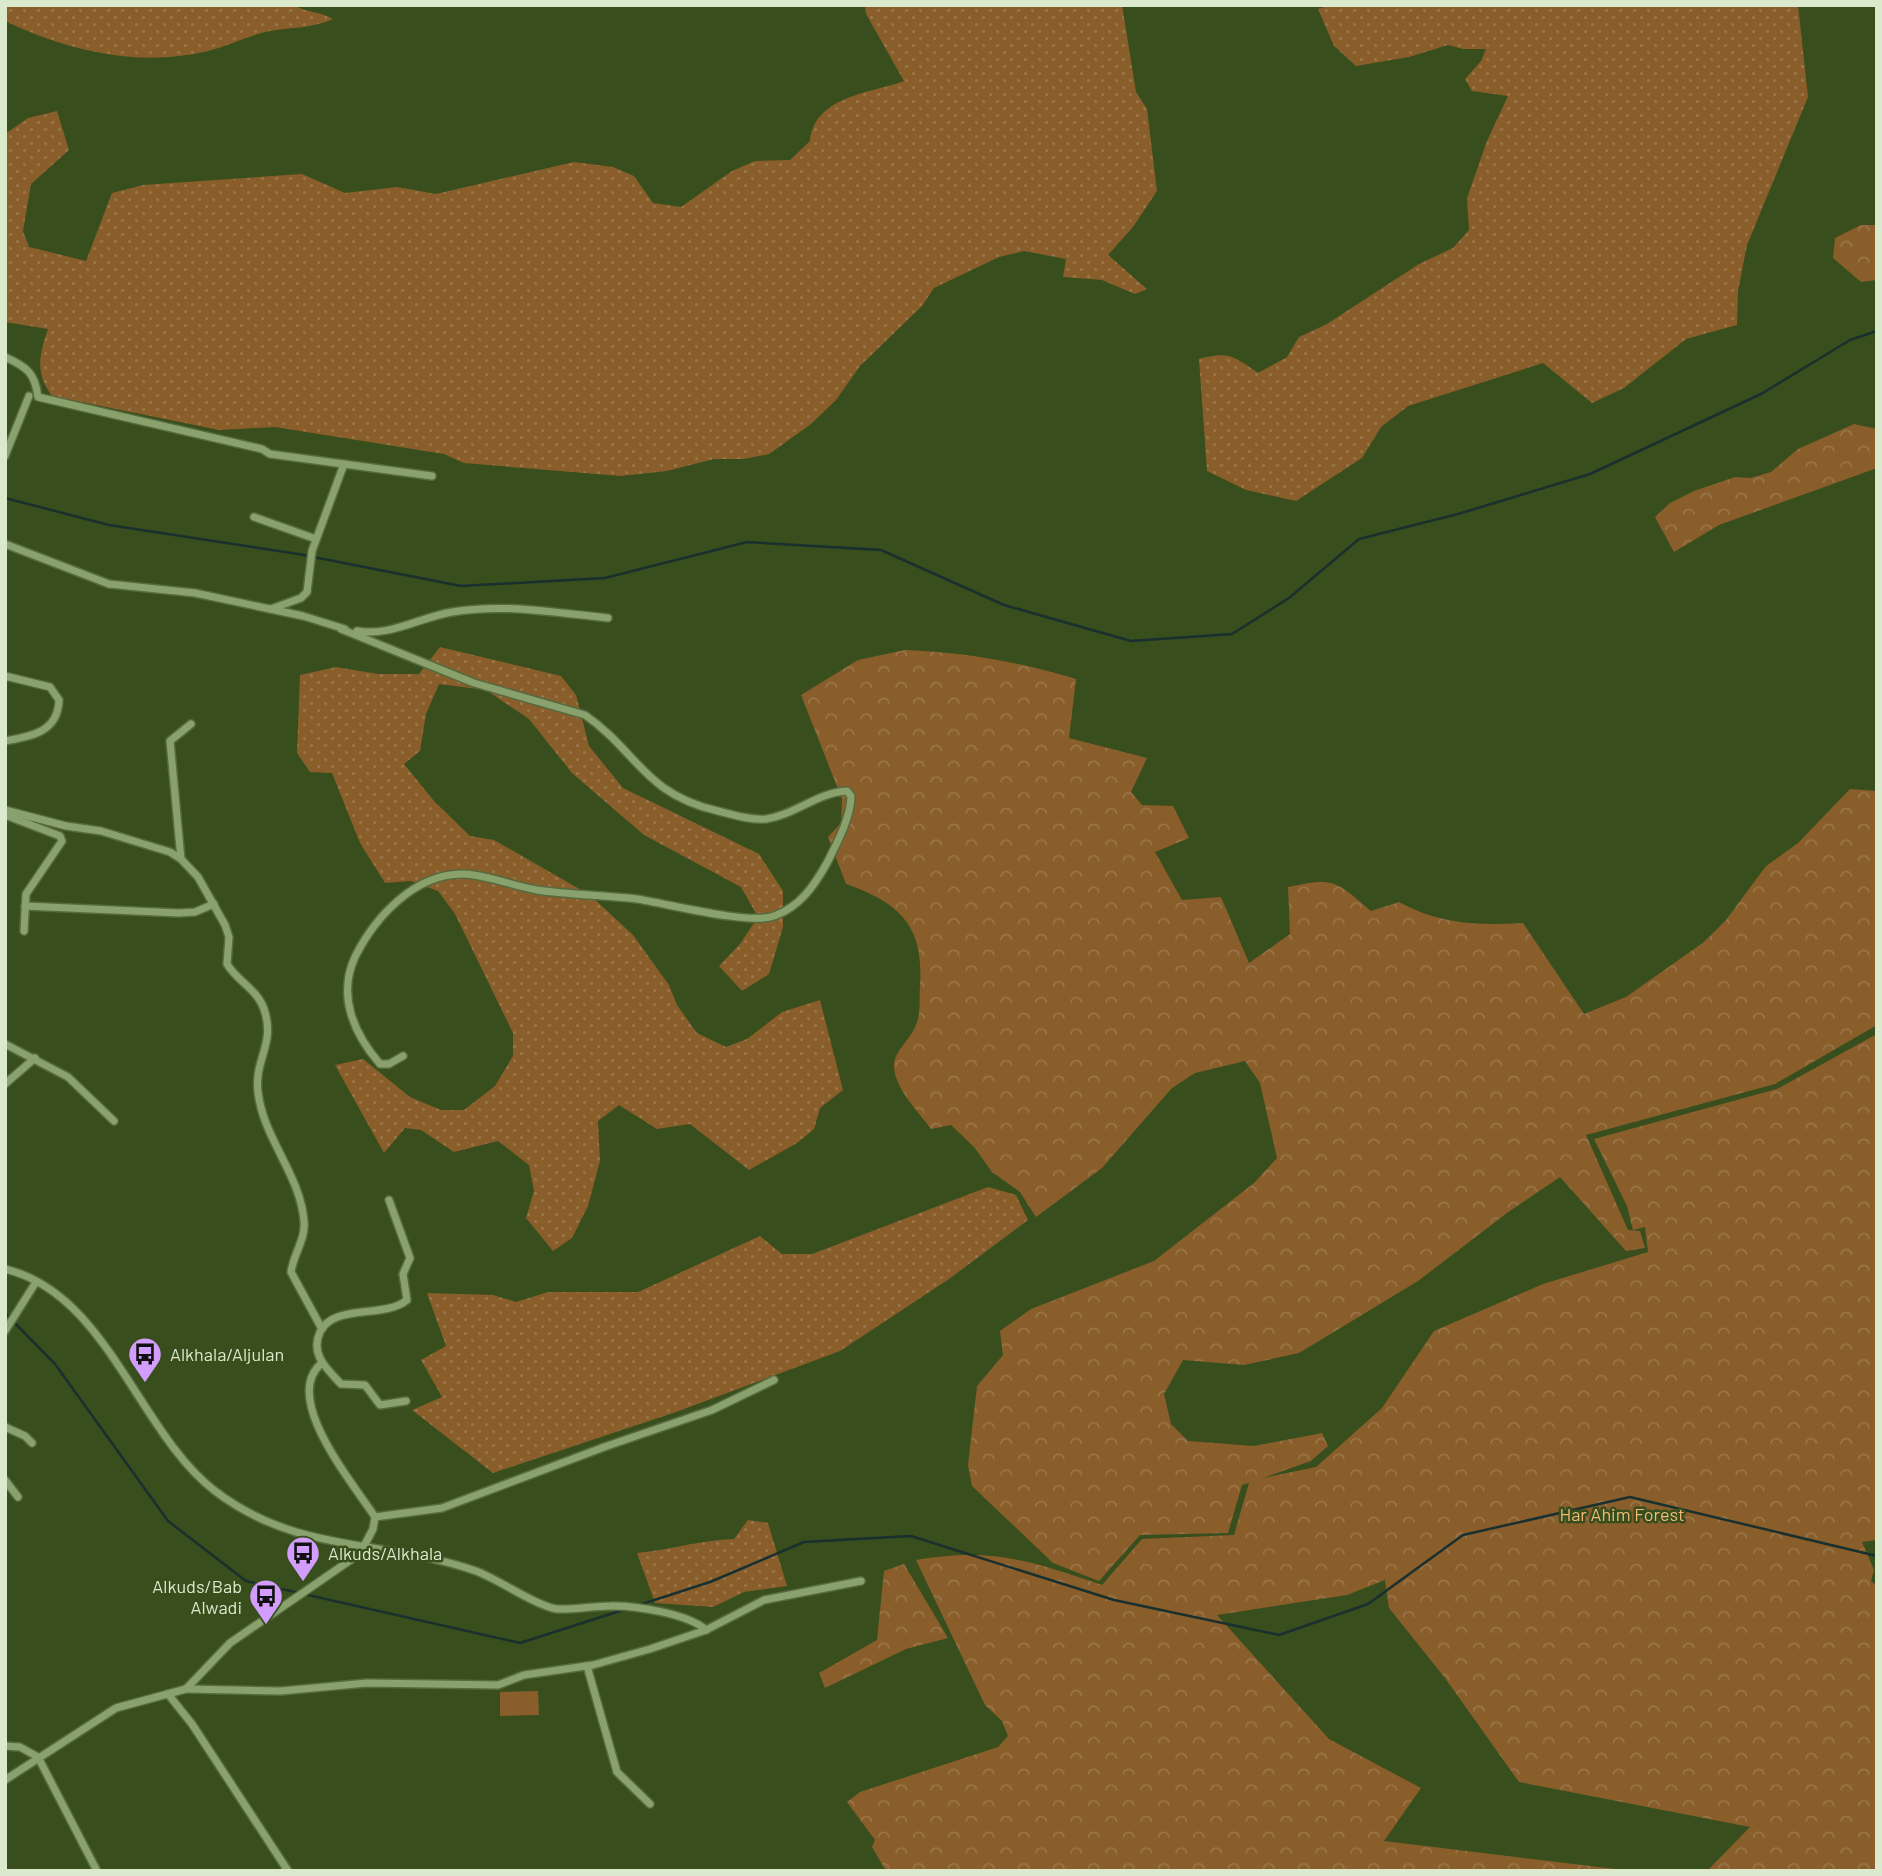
<svg xmlns="http://www.w3.org/2000/svg" width="1882" height="1876" font-family="Barlow,sans-serif">
  <style>
    .grass { fill: url(#grass-dots) }
    .forest { fill: url(#forest-crowns) }
    .pitch { fill: #895e2b }
    .lines { fill: none; stroke-linecap: round; stroke-linejoin: round }
    .stream { stroke: #19302e; stroke-width: 2.5 }
    .street-casing { stroke: #576a3e; stroke-width: 10 }
    .street { stroke: #88a16d; stroke-width: 7 }
    .labels { text-anchor: middle; dominant-baseline: central; stroke-width: 5; stroke-linejoin: round; paint-order: stroke }
    .poi-label { font-size: 18px; fill: #dbe9cd; stroke: #384e1c; text-anchor: start }
    .park-label { font-size: 18px; fill: #f4ba79; stroke: #384e1c }
  </style>
  <defs>
    <pattern id="grass-dots" width="8" height="8" patternUnits="userSpaceOnUse" patternTransform="scale(1.75)"><rect width="8" height="8" fill="#895e2b"/><path d="M2 2h.1M6 6h.1" fill="none" stroke="#997549" stroke-width="1.8" stroke-linecap="round"/></pattern>
    <pattern id="forest-crowns" width="20" height="18" patternUnits="userSpaceOnUse" patternTransform="scale(1.75)"><rect width="20" height="18" fill="#895e2b"/><path d="M2 6a3 3 0 1 1 6 0M12 15a3 3 0 1 1 6 0" fill="none" stroke="#997549"/></pattern>
  </defs>
  <rect width="100%" height="100%" fill="#384e1c"/>
  <g class="grass">
    <path d="M 5,5 L 294,5 C 306,13 320,11 333,19 C 312,29 287,27 265,32 C 246,37 227,46 208,51 C 139,68 68,51 5,21 Z"/>
    <path d="M 865,5 L 1122,5 L 1136,92 L 1147,109 L 1157,191 L 1133,227 L 1108,255 L 1147,289 L 1135,294 L 1102,280 L 1063,277 L 1066,259 L 1024,251 L 999,257 L 934,288 L 922,306 L 860,366 L 836,400 L 811,424 L 769,454 L 744,459 L 714,459 L 667,471 L 621,476 L 464,463 L 444,454 L 275,427 L 219,430 L 52,396 C 35,373 39,355 48,329 L 5,322 L 5,134 L 28,118 L 57,111 L 69,150 L 31,184 L 23,231 L 29,247 L 86,261 L 112,193 L 143,185 L 302,174 L 345,193 L 397,187 L 436,194 L 574,162 L 613,167 L 634,176 L 653,203 L 681,207 L 732,171 L 755,161 L 790,160 L 810,141 C 815,96 868,94 904,81 L 866,14 Z"/>
    <path d="M 1331,5 L 1798,5 L 1808,97 L 1747,245 L 1738,291 L 1737,325 L 1686,339 L 1624,388 L 1592,403 L 1543,363 L 1408,406 L 1381,427 L 1362,458 L 1296,501 L 1246,490 L 1207,471 L 1199,359 C 1229,351 1233,356 1258,373 L 1287,357 L 1299,337 L 1327,324 L 1419,264 L 1453,248 L 1469,230 L 1467,198 L 1487,141 L 1508,96 L 1472,91 L 1465,79 L 1481,61 L 1486,49 L 1463,49 L 1448,45 L 1409,57 L 1356,66 L 1334,46 L 1318,9 Z"/>
    <polygon points="440,647 561,676 576,695 589,746 623,788 759,854 783,891 783,927 769,974 742,991 719,966 740,944 758,917 741,887 644,835 572,773 529,719 486,690 439,684 426,714 420,751 404,764 434,801 470,836 494,840 590,895 633,935 669,985 677,1005 697,1033 726,1047 747,1039 782,1012 820,1000 843,1090 820,1108 814,1129 797,1143 749,1170 690,1124 657,1129 619,1105 598,1121 600,1161 588,1206 572,1238 553,1251 526,1218 534,1191 529,1165 498,1141 454,1152 421,1130 405,1128 384,1153 335,1065 363,1059 410,1097 441,1110 464,1110 495,1086 513,1056 513,1033 455,914 438,891 411,881 385,883 360,843 332,773 310,772 297,753 300,675 336,667 378,674 419,674"/>
    <polygon points="988,1187 1016,1195 1028,1220 949,1279 840,1351 676,1412 493,1473 412,1410 442,1397 421,1360 446,1346 427,1293 493,1295 516,1302 548,1292 638,1292 760,1236 782,1254 812,1254"/>
    <path d="M 748,1520 L 768,1523 L 787,1586 L 744,1592 L 713,1607 L 655,1603 L 637,1553 C 670,1550 701,1540 734,1539 Z"/>
  </g>
  <g class="forest">
    <polygon points="1861,225 1877,225 1877,280 1861,282 1833,258 1835,238"/>
    <polygon points="1854,424 1877,429 1877,468 1719,525 1674,552 1655,517 1670,503 1694,491 1735,477 1751,478 1771,472 1798,449"/>
    <path d="M 905,650 C 965,652 1019,662 1076,679 L 1069,738 L 1147,758 L 1131,792 L 1142,805 L 1173,806 L 1189,838 L 1155,852 L 1182,900 L 1221,897 L 1249,963 L 1290,934 L 1288,887 C 1334,877 1335,880 1371,911 L 1399,902 C 1439,924 1479,926 1523,923 L 1584,1014 L 1626,997 L 1704,942 L 1726,920 L 1766,866 L 1798,843 L 1850,789 L 1877,791 L 1877,1025 L 1775,1084 L 1586,1135 L 1628,1230 L 1640,1231 L 1645,1248 L 1626,1251 L 1560,1177 L 1507,1213 L 1418,1281 L 1299,1353 L 1244,1365 L 1183,1360 L 1164,1394 L 1171,1424 L 1188,1441 L 1254,1446 L 1322,1433 L 1328,1446 L 1311,1461 L 1263,1478 L 1316,1467 L 1382,1408 L 1434,1331 L 1543,1284 L 1648,1252 L 1645,1227 L 1633,1230 L 1627,1206 L 1594,1139 L 1777,1089 L 1877,1034 L 1877,1540 L 1862,1542 L 1874,1570 L 1871,1581 L 1877,1586 L 1877,1871 L 1707,1871 L 1750,1827 L 1519,1782 L 1445,1678 L 1389,1608 L 1385,1580 L 1347,1595 L 1217,1615 L 1329,1739 L 1421,1788 L 1384,1841 L 1632,1871 L 886,1871 L 872,1847 L 875,1840 L 847,1802 L 860,1792 L 998,1747 L 1008,1736 L 1002,1721 L 985,1705 L 916,1560 C 992,1547 1031,1561 1102,1585 L 1142,1539 L 1234,1535 L 1249,1483 L 1242,1485 L 1228,1533 L 1140,1535 L 1099,1581 L 1053,1563 L 972,1486 L 968,1465 L 977,1386 L 1003,1355 L 1000,1331 L 1031,1309 L 1154,1261 L 1254,1183 L 1277,1158 L 1260,1083 L 1245,1061 L 1195,1073 L 1172,1088 L 1102,1168 L 1036,1217 L 1020,1192 L 992,1172 L 974,1147 L 951,1125 L 931,1129 C 918,1111 893,1087 894,1064 C 895,1050 913,1037 917,1022 C 921,1011 919,996 920,985 C 924,926 900,903 846,884 L 828,837 L 841,823 L 842,799 L 801,695 L 858,660 Z"/>
    <polygon points="904,1564 948,1638 906,1649 825,1688 819,1673 877,1640 884,1571"/>
  </g>
  <polygon class="pitch" points="538,1691 539,1715 500,1716 500,1692"/>
  <g class="lines">
    <g class="stream">
      <polyline points="5,498 109,525 298,554 461,586 605,578 747,542 881,550 1004,605 1131,641 1232,634 1289,598 1359,539 1458,514 1590,474 1761,394 1850,340 1877,331"/>
      <polyline points="5,1313 55,1364 168,1521 246,1581 520,1643 626,1609"/>
      <polyline points="639,1605 710,1582 804,1542 911,1536 1114,1600 1279,1635 1368,1604 1463,1535 1630,1497 1877,1556"/>
    </g>
    <g class="street-casing">
      <g id="street">
        <path d="M 5,357 C 27,367 35,373 38,397 L 262,449 L 270,454 L 432,476"/>
        <polyline points="5,456 29,396"/>
        <polyline points="254,517 316,539"/>
        <polyline points="5,544 109,584 195,593 303,616 345,629"/>
        <polyline points="271,609 301,598 307,592 312,551 344,464"/>
        <path d="M 341,629 L 474,683 L 585,715 C 638,752 644,794 718,811 C 733,815 750,820 766,819 C 795,815 818,792 847,791 L 851,796 C 851,817 837,843 828,861 C 815,885 800,907 774,916 C 748,925 669,904 637,899 C 604,895 570,895 537,890 C 513,886 488,875 464,874 C 415,873 375,917 355,957 C 337,996 354,1034 380,1064 L 389,1064 L 403,1056"/>
        <path d="M 357,631 C 389,637 421,617 452,612 C 503,603 557,613 608,618"/>
        <path d="M 5,676 L 50,687 L 59,700 C 58,732 32,736 5,741"/>
        <path d="M 5,810 L 66,826 L 101,831 L 170,852 L 181,859 L 198,877 L 225,925 L 229,937 L 227,964 C 237,981 257,989 264,1009 C 276,1045 254,1058 258,1092 C 263,1138 300,1174 304,1221 C 306,1239 293,1255 291,1272 L 322,1329"/>
        <polyline points="5,815 60,836 62,841 26,894 24,931"/>
        <polyline points="181,859 170,741 191,724"/>
        <polyline points="25,906 179,913 195,912 214,904"/>
        <polyline points="5,1044 68,1077 114,1121"/>
        <polyline points="5,1084 35,1058"/>
        <path d="M 389,1200 L 410,1258 L 403,1274 L 407,1300 C 384,1319 334,1303 320,1332 C 310,1354 326,1368 341,1384 L 365,1385 L 380,1405 L 406,1401"/>
        <path d="M 5,1269 C 107,1293 138,1432 215,1491 C 299,1555 384,1539 476,1571 C 498,1579 536,1606 557,1609 C 574,1610 593,1606 610,1606 C 634,1605 689,1614 706,1630"/>
        <polyline points="5,1331 36,1282"/>
        <polyline points="5,1427 25,1436 32,1443"/>
        <polyline points="5,1480 18,1497"/>
        <polyline points="375,1517 442,1508 607,1446 712,1410 774,1380"/>
        <polyline points="587,1666 617,1772 650,1804"/>
        <polyline points="186,1689 281,1691 367,1683 498,1685 524,1675 593,1665 650,1649 706,1630 764,1600 861,1581"/>
        <polyline points="168,1694 192,1724 288,1871"/>
        <polyline points="5,1746 20,1747 38,1757 97,1871"/>
        <path d="M 5,1780 L 116,1708 L 186,1689 L 230,1643 L 352,1559 L 363,1548 L 373,1529 L 375,1517 C 353,1483 280,1397 322,1363"/>
      </g>
    </g>
    <use href="#street" class="street"/>
  </g>
  <defs>
    <g id="bus-pin" transform="scale(1.75)"><path d="M0 17L-7.5 6A9.5 9.5 0 1 1 7.5 6Z" fill="#d29dfd" stroke="#384e1c"/><path d="M-5-6H5V4H4V6H2V4H-2V6H-4V4H-5ZM-3.5-4V0h7V-4ZM-3.5 1.2v1.5H-2V1.2ZM2 1.2v1.5H3.5V1.2Z" fill="#111"/></g>
  </defs>
  <g fill-rule="evenodd">
    <use href="#bus-pin" x="145" y="1354"/>
    <use href="#bus-pin" x="303" y="1553"/>
    <use href="#bus-pin" x="266" y="1596"/>
  </g>
  <g class="labels">
    <g class="poi-label">
      <text x="170" y="1354">Alkhala/Aljulan</text>
      <text x="328" y="1553">Alkuds/Alkhala</text>
      <text x="242" y="1586" text-anchor="end">Alkuds/Bab<tspan x="242" dy="21">Alwadi</tspan></text>
    </g>
    <g class="park-label">
      <text x="1622" y="1514">Har Ahim Forest</text>
    </g>
  </g>
  <rect width="1882" height="1876" fill="none" stroke="#dbe9cd" stroke-width="14"/>
</svg>
